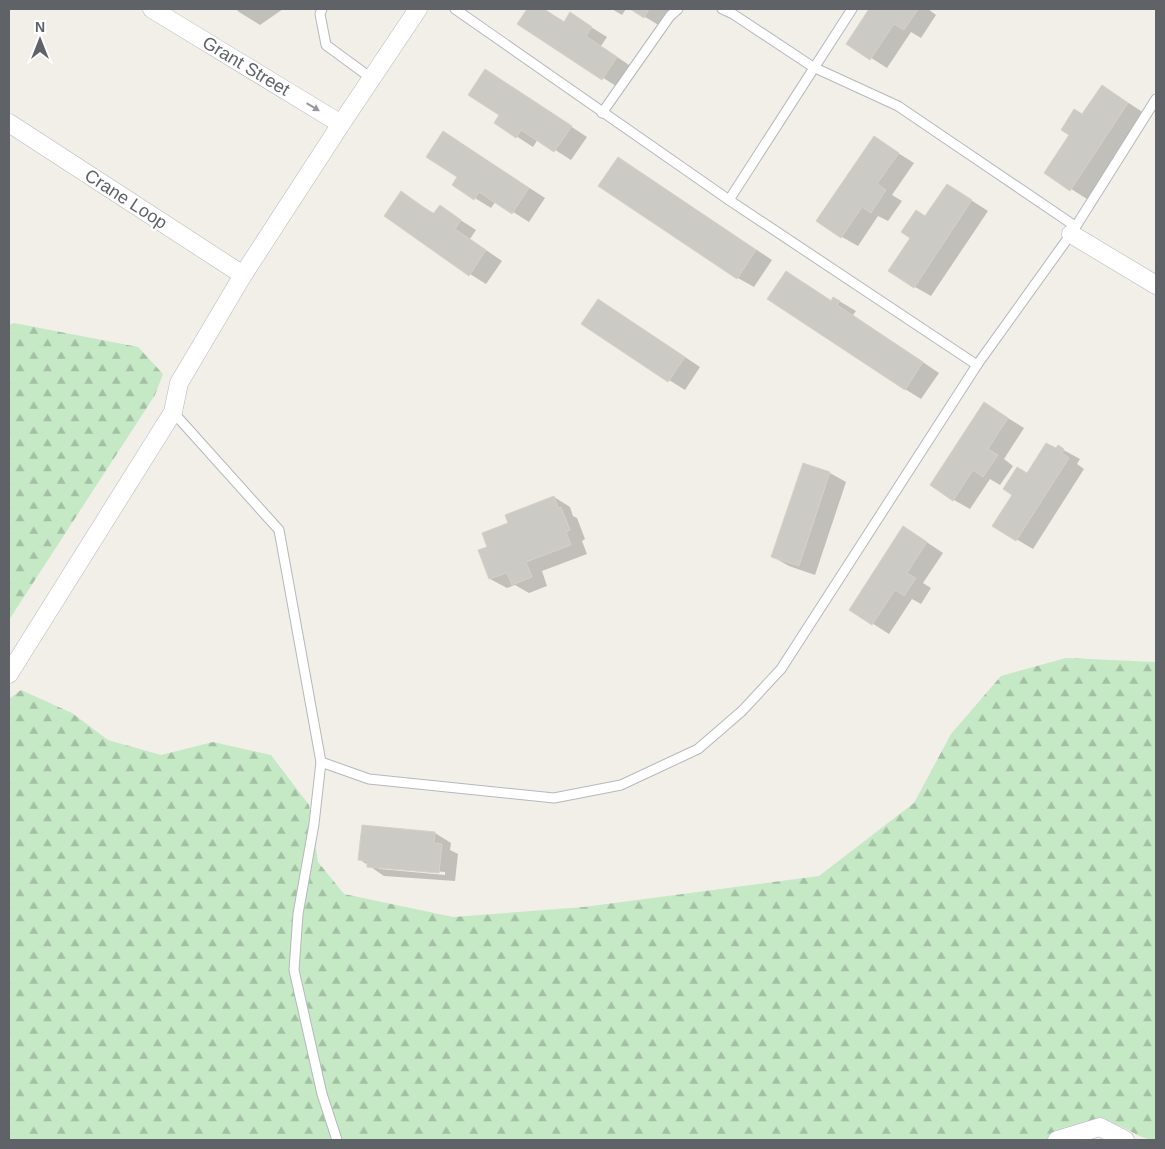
<svg xmlns="http://www.w3.org/2000/svg" width="1165" height="1149" font-family="Arial,sans-serif">
  <style>
    .forest { fill: url(#forest-firs) }
    .shadow { fill: #0003; fill-rule: evenodd }
    .building { fill: #cccac5; stroke: #d6d1c6 }
    .lines { fill: none; stroke-linecap: round; stroke-linejoin: round }
    .service-casing { stroke: #b5b8bc; stroke-width: 11 }
    .minor-casing { stroke: #b5b8bc; stroke-width: 19 }
    .service { stroke: #fff; stroke-width: 9 }
    .minor { stroke: #fff; stroke-width: 18 }
    .oneway { fill: #979a9d }
    .labels { text-anchor: middle; dominant-baseline: central; stroke-width: 4.5; stroke-linejoin: round; paint-order: stroke }
    .street-label { font-size: 18px; fill: #5f6368; stroke: #fff }
  </style>
  <defs>
    <pattern id="forest-firs" width="22" height="20" patternUnits="userSpaceOnUse" patternTransform="scale(1.25)"><rect width="22" height="20" fill="#c5e8c5"/><path d="M5 1l3.5 6h-7zM16 11l3.5 6h-7z" fill="#a3c0a4"/></pattern>
  </defs>
  <rect width="100%" height="100%" fill="#f1efe8"/>
  <g class="forest">
    <polygon points="14,323 138,347 163,374 155,395 9,620 9,325"/>
    <path d="M 1066,658 L 1156,662 L 1156,1140 C 1143,1140 1132,1131 1120,1126 C 1099,1117 1074,1133 1055,1140 L 9,1140 L 9,699 L 21,690 L 72,713 L 108,740 L 161,755 L 213,742 L 271,755 L 309,805 L 318,862 L 344,894 L 453,917 L 584,907 L 819,876 L 914,803 L 951,734 L 1001,676 Z"/>
  </g>
  <g class="shadow">
    <polygon points="236,9 283,9 260,25 239,12"/>
    <polygon points="529,9 543,9 565,22 570,14 607,37 601,46 632,67 619,88 519,24"/>
    <polygon points="612,9 626,9 622,15"/>
    <polygon points="632,9 672,9 660,26"/>
    <polygon points="870,9 928,9 936,15 921,38 911,32 887,68 848,43"/>
    <polygon points="485,70 587,137 571,160 538,139 533,147 496,123 501,115"/>
    <polygon points="1118,96 1144,113 1087,199 1046,173 1083,116"/>
    <polygon points="443,132 545,198 529,222 496,201 491,208 454,185 459,177"/>
    <polygon points="874,138 914,163 892,195 902,201 888,221 878,216 858,246 842,237"/>
    <polygon points="634,168 772,260 754,287 738,278"/>
    <polygon points="401,193 435,214 440,207 476,230 470,239 502,261 486,284 470,274 386,216"/>
    <polygon points="963,195 988,211 931,296 915,287 926,217"/>
    <polygon points="803,282 832,301 834,298 856,311 853,315 939,373 921,399 905,389"/>
    <polygon points="614,310 700,367 685,390 669,380"/>
    <polygon points="985,404 1024,428 1004,459 1013,466 1000,485 990,479 970,509 954,500"/>
    <polygon points="1058,447 1080,459 1077,464 1084,469 1033,549 994,526 1028,474"/>
    <polygon points="803,465 830,473 846,482 815,575 789,566 773,557"/>
    <polygon points="554,497 570,507 573,516 577,518 585,539 582,541 587,554 542,571 547,586 529,593 515,585 507,588 490,579 489,548 510,523"/>
    <polygon points="919,537 943,553 923,583 931,588 921,604 912,599 889,634 850,609"/>
    <path d="M 435,833 L 451,843 L 450,850 L 458,854 L 455,881 L 384,876 L 359,859 ZM 377,866 L 445,872 L 445,875 L 380,869 Z"/>
  </g>
  <g class="building">
    <polygon points="527,9 544,9 564,22 570,12 592,27 586,36 617,57 602,80 517,24"/>
    <polygon points="630,9 649,9 644,18"/>
    <polygon points="869,9 918,9 904,30 894,24 870,60 846,44"/>
    <polygon points="485,69 572,126 554,152 521,130 516,138 494,123 499,115 468,95"/>
    <polygon points="1102,85 1128,103 1070,191 1044,173 1069,135 1061,130 1074,109 1082,114"/>
    <polygon points="443,131 529,188 512,214 479,192 474,200 452,185 457,177 426,157"/>
    <polygon points="874,136 899,153 877,184 886,190 871,213 862,207 841,238 816,221"/>
    <polygon points="618,157 756,250 737,279 598,186"/>
    <polygon points="947,184 972,200 914,288 888,271 910,238 901,232 916,210 925,216"/>
    <polygon points="401,191 433,214 440,205 461,220 455,229 486,250 469,276 384,216"/>
    <polygon points="786,271 831,301 833,297 840,301 837,305 923,362 905,390 767,299"/>
    <polygon points="598,299 685,357 668,382 581,324"/>
    <polygon points="984,402 1008,418 988,449 998,455 983,477 973,470 953,501 930,485"/>
    <polygon points="1046,443 1056,448 1058,445 1064,449 1062,453 1069,458 1016,541 992,526 1012,495 1003,489 1017,467 1027,473"/>
    <polygon points="803,463 830,472 799,566 771,557"/>
    <polygon points="554,496 558,508 561,507 570,530 566,532 571,545 526,562 532,577 512,585 507,573 489,579 478,550 487,547 482,533 508,523 505,515"/>
    <polygon points="903,526 927,542 907,573 916,578 904,596 895,590 872,625 849,610"/>
    <polygon points="362,825 435,832 434,843 442,844 439,873 367,867 367,861 358,860"/>
  </g>
  <g class="lines">
    <g class="service-casing">
      <g id="service">
        <polyline points="322,9 320,14 326,45 371,78"/>
        <polyline points="455,9 729,200 977,365"/>
        <polyline points="722,9 733,14 813,67 898,106 1075,226"/>
        <polyline points="602,113 670,16 678,9"/>
        <polyline points="729,200 852,9"/>
        <polyline points="173,412 279,530 321,762 369,779 554,798 621,785 698,749 742,711 781,669 977,365 1071,234 1156,99"/>
        <polyline points="321,762 314,824 298,914 294,970 322,1094 337,1140"/>
      </g>
    </g>
    <g class="minor-casing">
      <g id="minor">
        <polyline points="152,9 341,124"/>
        <polyline points="9,123 243,275"/>
        <polyline points="1071,234 1156,285"/>
        <polyline points="9,674 173,412 179,383 243,275 341,124 418,9"/>
        <polyline points="1057,1140 1100,1127 1125,1140"/>
      </g>
    </g>
    <use href="#service" class="service"/>
    <use href="#minor" class="minor"/>
  </g>
  <defs><path id="oneway-solid" d="M-6-.8H1V-3.2L6.5 0L1 3.2V.8H-6Z" transform="scale(1.25)"/></defs>
  <use class="oneway" href="#oneway-solid" transform="translate(313 107) rotate(31)"/>
  <g class="labels">
    <g class="street-label">
      <text transform="translate(246 66) rotate(31)">Grant Street</text>
      <text transform="translate(126 199) rotate(33)">Crane Loop</text>
    </g>
  </g>
  <rect width="1165" height="1149" fill="none" stroke="#5f6368" stroke-width="20"/>
  <g transform="translate(40 40)" stroke="#ffffff" stroke-width="4" paint-order="stroke">
  <path d="M0-4L9 19L0 12L-9 19Z" fill="#5f6368"/>
  <text y="-8" font-size="14" font-weight="bold" text-anchor="middle" fill="#5f6368">N</text>
  </g>
</svg>
